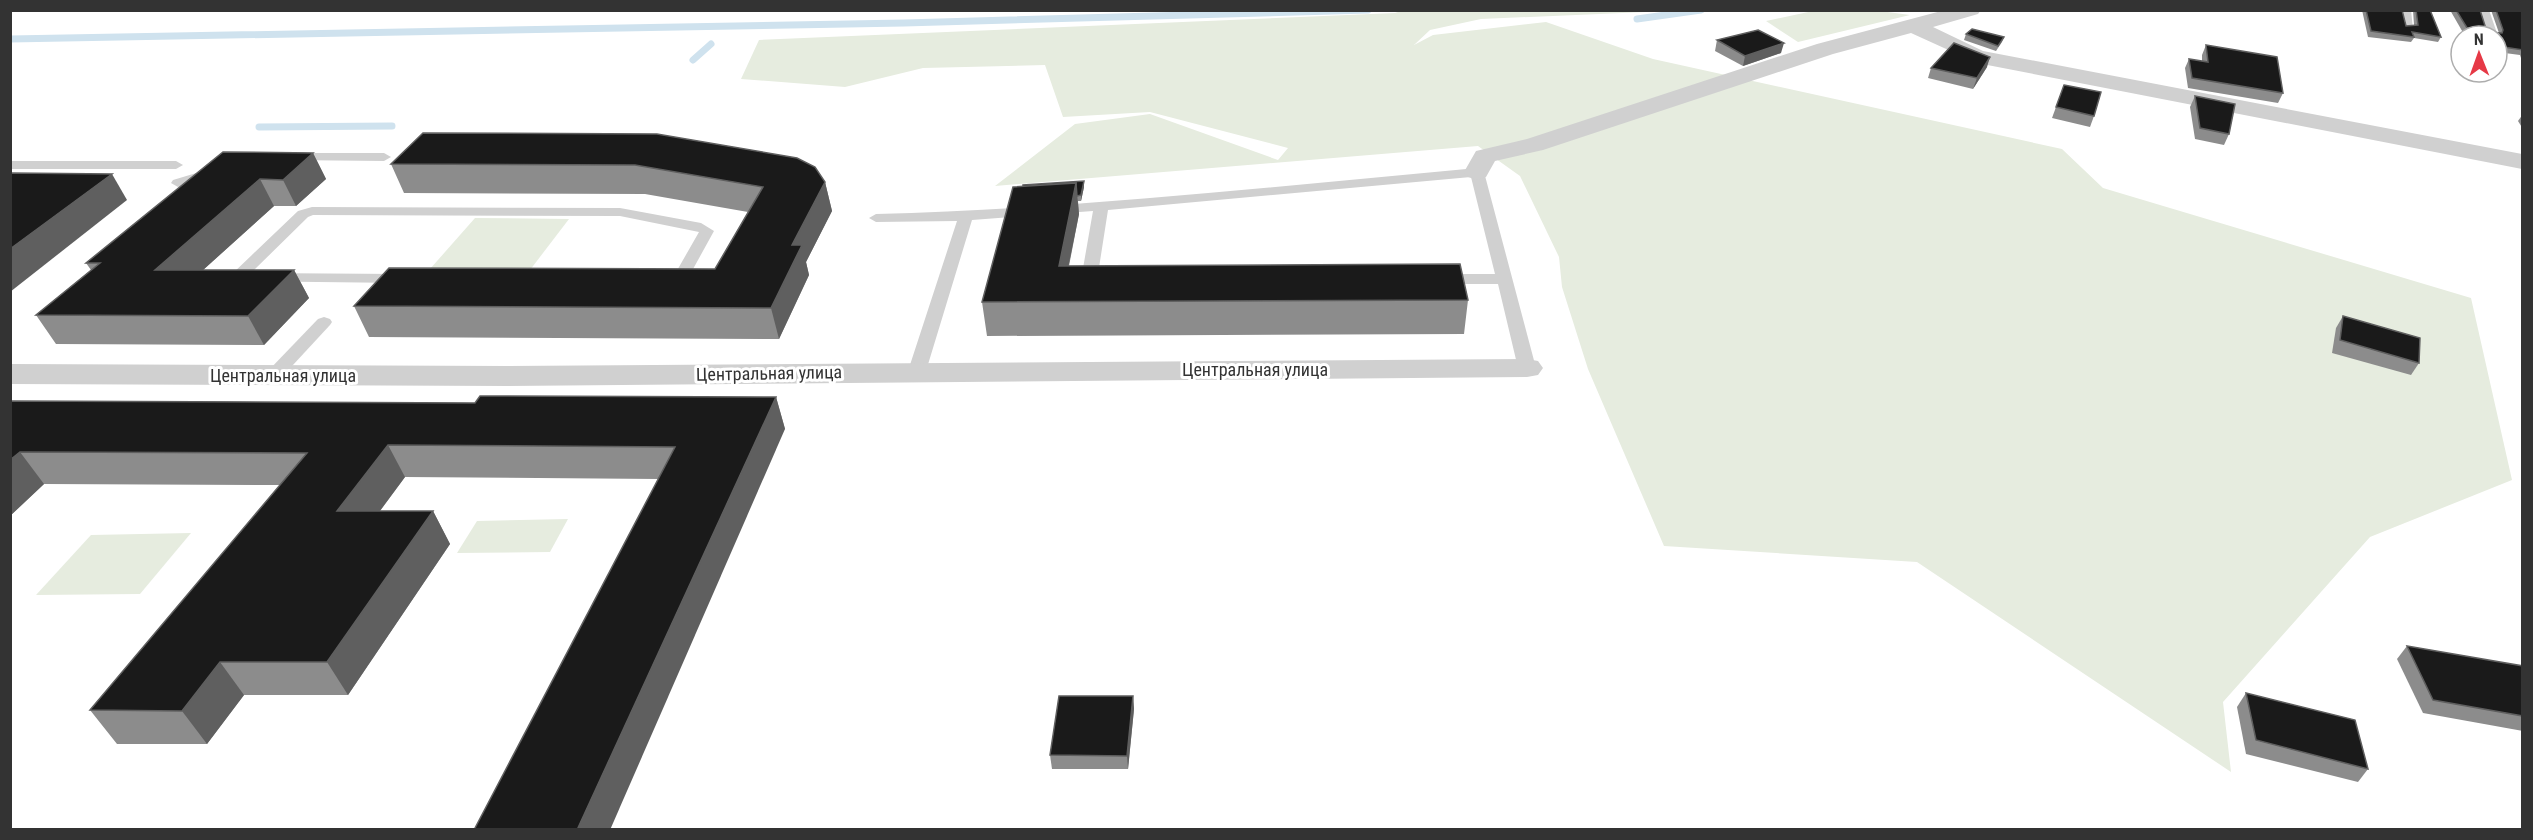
<svg xmlns="http://www.w3.org/2000/svg" width="2533" height="840" font-family="'Roboto Condensed',sans-serif">
  <style>
    .green { fill: #e6ecdf }
    .lines { fill: none; stroke-linecap: round; stroke-linejoin: round }
    .stream { stroke: #cfe2ee; stroke-width: 7 }
    .lane { fill: #d0d0d0; fill-rule: evenodd }
    .street { fill: #d0d0d0; fill-rule: evenodd }
    .wall { fill: #8c8c8c }
    .shaded-wall { fill: #5f5f5f }
    .building { fill: #1a1a1a; stroke: #5f5f5f; stroke-width: 1.5 }
    .labels { text-anchor: middle; dominant-baseline: central; stroke-width: 6; stroke-linejoin: round; paint-order: stroke }
    .street-label { font-size: 18px; fill: #333; stroke: #fff }
  </style>
  <rect width="100%" height="100%" fill="#fff"/>
  <g class="green">
    <polygon points="1404,10 1669,11 1481,19 1430,30 1414,45 1433,35 1546,22 1653,59 2062,149 2103,188 2471,298 2512,480 2370,537 2223,702 2231,772 1917,562 1664,546 1588,369 1562,287 1559,257 1520,176 1478,146 995,186 1075,124 1150,114 1278,160 1288,148 1150,112 1063,117 1045,65 923,68 845,87 741,79 759,40 1395,13"/>
    <polygon points="1813,11 1880,11 1910,15 1798,42 1766,21"/>
    <polygon points="475,218 569,219 530,270 430,269"/>
    <polygon points="568,519 550,552 457,553 477,521"/>
    <polygon points="191,533 140,594 36,595 91,535"/>
  </g>
  <g class="lines">
    <g class="stream">
      <polyline points="1637,19 1701,10"/>
      <polyline points="10,39 904,23 1368,10"/>
      <polyline points="693,60 711,44"/>
      <polyline points="259,127 392,126"/>
    </g>
    <g class="lane">
      <polygon points="2399,10 2411,10 2413,29 2405,29"/>
      <polygon points="2477,10 2489,10 2498,36 2497,37 2486,36"/>
      <polygon points="290,153 384,153 391,157 384,161 285,160 285,154"/>
      <polygon points="10,161 176,161 183,165 176,169 10,169"/>
      <polygon points="213,168 220,172 218,175 178,187 171,183 173,180"/>
      <path d="M 1477,168 L 1484,172 L 1536,368 L 1533,372 L 1521,372 L 1518,368 L 1498,284 L 1440,284 L 1432,279 L 1440,274 L 1495,274 L 1471,177 L 1108,210 L 1098,274 L 1108,281 L 1100,286 L 1087,282 L 1082,274 L 1093,211 L 972,220 L 926,371 L 917,376 L 908,371 L 957,221 L 876,222 L 869,218 L 876,214 C 1077,209 1277,186 1477,168 Z"/>
      <path d="M 312,207 L 620,208 L 701,223 L 714,231 L 687,280 L 672,286 L 231,281 L 229,278 L 231,275 L 298,211 ZM 313,215 L 620,216 L 699,232 L 675,274 L 670,276 L 251,273 L 308,217 Z"/>
      <polygon points="324,317 330,319 332,322 330,325 280,379 268,379 265,375 268,371 318,319"/>
    </g>
    <g class="street">
      <polygon points="1945,10 1981,10 1978,14 1933,27 1983,51 2522,154 2522,169 1977,63 1911,33 1833,54 1543,150 1495,161 1486,177 1477,180 1468,177 1464,172 1476,151 1527,139 1817,44"/>
      <polygon points="1527,359 1538,361 1543,368 1538,375 1527,377 508,386 10,384 10,364 508,366"/>
    </g>
  </g>
  <g class="wall">
    <polygon points="2362,10 2402,10 2406,26 2414,25 2413,10 2430,10 2441,37 2438,42 2414,38 2411,42 2368,37"/>
    <polygon points="2450,10 2480,10 2487,32 2499,33 2491,10 2523,10 2523,58 2521,58 2520,55 2497,52 2497,36 2465,36"/>
    <polygon points="1966,34 2004,37 2002,42 1996,51 1964,40"/>
    <polygon points="1717,40 1781,53 1743,66 1715,51"/>
    <polygon points="2206,45 2283,93 2278,103 2188,88 2185,68 2189,59 2202,61 2202,55"/>
    <polygon points="1987,67 1973,89 1928,78 1931,68"/>
    <polygon points="2064,85 2094,116 2090,127 2052,118"/>
    <polygon points="2195,96 2229,134 2224,145 2195,139 2190,107"/>
    <polygon points="2523,114 2523,129 2518,121"/>
    <polygon points="423,133 825,182 832,211 806,262 809,275 779,339 369,337 354,306 715,269 748,212 645,194 404,193 391,164"/>
    <polygon points="313,153 326,179 296,206 274,206 203,270 294,270 309,298 264,345 56,344 36,315 91,270 86,263"/>
    <polygon points="1023,187 1084,187 1081,201 1078,201 1079,214 1069,266 1468,300 1464,334 987,336 982,302"/>
    <polygon points="2343,316 2419,363 2411,375 2332,353 2336,328"/>
    <polygon points="776,397 785,429 658,479 405,477 380,511 433,511 450,544 348,695 244,695 207,744 117,744 90,710 280,485 44,484 10,516 10,401 475,403"/>
    <polygon points="2407,646 2523,666 2523,731 2423,713 2397,659"/>
    <polygon points="2246,693 2368,769 2358,782 2246,754 2237,707"/>
    <polygon points="1133,696 1134,709 1128,769 1052,769 1050,755"/>
  </g>
  <g class="shaded-wall">
    <polygon points="1784,43 1781,53 1743,66 1745,56"/>
    <polygon points="1990,57 1987,67 1973,89 1977,78"/>
    <polygon points="313,153 326,179 296,206 283,180"/>
    <polygon points="112,174 127,200 10,292 10,249"/>
    <polygon points="260,179 274,206 172,298 155,270"/>
    <polygon points="1084,181 1084,187 1081,201 1081,195"/>
    <polygon points="825,182 832,211 806,262 809,275 779,339 771,308 792,245"/>
    <polygon points="1076,183 1079,214 1062,298 1059,266"/>
    <polygon points="294,270 309,298 264,345 248,316"/>
    <polygon points="776,397 785,429 610,830 577,830"/>
    <polygon points="388,445 405,477 356,543 337,511"/>
    <polygon points="20,452 44,484 10,516 10,460"/>
    <polygon points="433,511 450,544 348,695 327,662"/>
    <polygon points="220,662 244,695 207,744 182,711"/>
    <polygon points="1133,696 1134,709 1128,769 1127,756"/>
  </g>
  <g class="building">
    <polygon points="2366,10 2402,10 2406,26 2418,25 2416,10 2430,10 2441,37 2412,32 2414,37 2371,31"/>
    <polygon points="2456,10 2480,10 2487,32 2502,33 2503,30 2496,10 2523,10 2523,50 2497,46 2497,36 2472,36"/>
    <polygon points="1972,29 2004,37 1998,46 1966,34"/>
    <polygon points="1758,30 1784,43 1745,56 1717,40"/>
    <polygon points="1954,43 1990,57 1977,78 1931,68"/>
    <polygon points="2206,45 2277,57 2283,93 2192,78 2189,59 2208,62"/>
    <polygon points="2064,85 2101,92 2094,116 2056,107"/>
    <polygon points="2195,96 2235,104 2229,134 2200,128"/>
    <polygon points="423,133 657,134 797,158 815,167 825,182 792,245 802,245 771,308 354,306 389,268 715,269 763,187 635,165 391,164"/>
    <polygon points="223,152 313,153 283,180 260,179 155,270 294,270 248,316 36,315 100,263 86,263"/>
    <polygon points="10,173 112,174 10,249"/>
    <polygon points="1084,181 1081,195 1077,196 1076,183 1023,187 1023,185"/>
    <polygon points="1076,183 1059,266 1460,264 1468,300 982,302 1013,187"/>
    <polygon points="2343,316 2420,338 2419,363 2340,340"/>
    <polygon points="480,396 776,397 577,830 474,830 675,447 388,445 337,511 433,511 327,662 220,662 182,711 90,710 307,453 20,452 10,460 10,401 475,403"/>
    <polygon points="2407,646 2523,666 2523,716 2433,700"/>
    <polygon points="2246,693 2355,720 2368,769 2256,740"/>
    <polygon points="1059,696 1133,696 1127,756 1050,755"/>
  </g>
  <g class="labels">
    <g class="street-label">
      <text x="1255" y="369">Центральная улица</text>
      <text transform="translate(769 373) rotate(-1)">Центральная улица</text>
      <text x="283" y="375">Центральная улица</text>
    </g>
  </g>
  <rect width="2533" height="840" fill="none" stroke="#333333" stroke-width="24"/>
  <g transform="translate(2479 54) rotate(359)"><circle r="28" fill="#ffffff" stroke="#adadad" stroke-width="1.5"/>
  <path d="M0-4.5L10 22L0 15L-10 22Z" fill="#e63946"/>
  <text y="-9" font-size="16" font-weight="bold" text-anchor="middle" fill="#333333">N</text>
  </g>
</svg>
